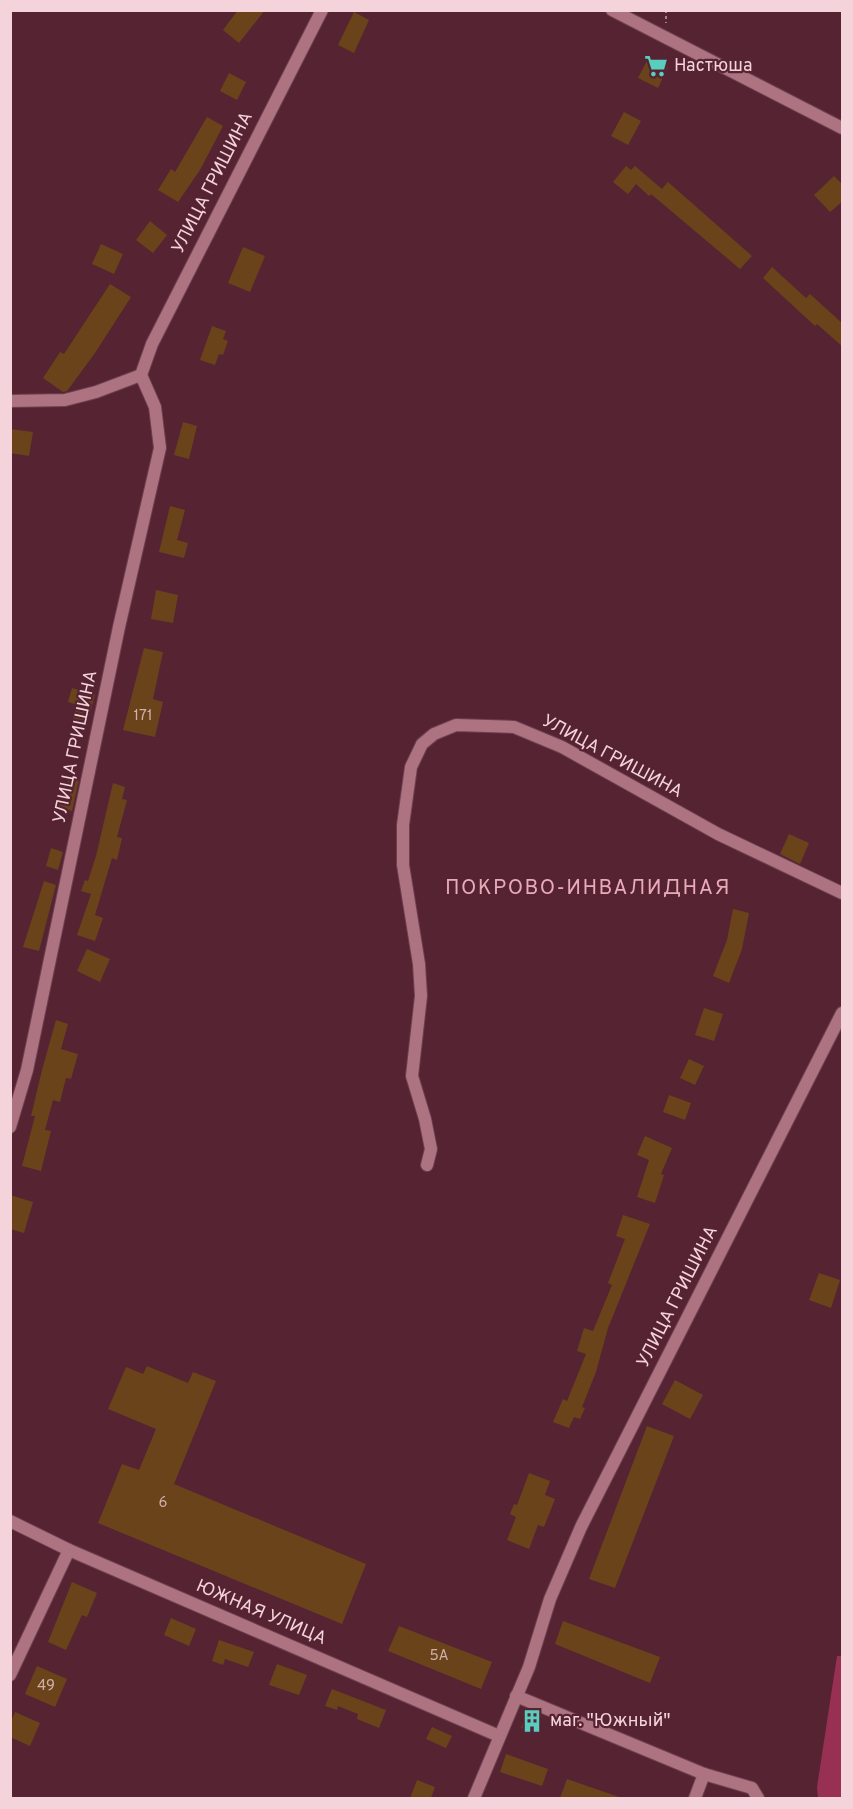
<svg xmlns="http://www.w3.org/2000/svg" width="853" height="1809" font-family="Overpass,sans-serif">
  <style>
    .green { fill: #983053 }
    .building { fill: #6a431b }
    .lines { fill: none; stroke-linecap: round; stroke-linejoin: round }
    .minor-casing { stroke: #6d4150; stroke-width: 14 }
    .path { stroke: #aa808b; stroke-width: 2; stroke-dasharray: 3 3; stroke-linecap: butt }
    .minor { stroke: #ae7381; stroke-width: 12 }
    .labels { text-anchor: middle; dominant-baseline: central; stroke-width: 4.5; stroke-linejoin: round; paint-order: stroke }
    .number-label { font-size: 15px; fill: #d2afaa }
    .poi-label { font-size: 18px; fill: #f4d3da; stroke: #562332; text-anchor: start }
    .street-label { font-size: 18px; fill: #f4d3da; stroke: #562332 }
    .quarter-label { font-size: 21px; letter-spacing: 1.5px; fill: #eaabb9; stroke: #562332 }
  </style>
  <rect width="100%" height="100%" fill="#562332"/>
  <polygon class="green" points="837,1656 842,1656 842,1798 818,1798 817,1787"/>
  <g class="building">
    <polygon points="238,10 265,10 239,43 223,30"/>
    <polygon points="354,12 369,20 354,53 338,45"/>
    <polygon points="649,57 668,67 658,88 638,78"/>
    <polygon points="229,73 246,82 237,100 220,91"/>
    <polygon points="624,112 641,121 628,145 611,136"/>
    <polygon points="207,117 223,126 200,170 178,202 158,190 171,169 175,172"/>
    <polygon points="626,166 631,170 635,166 662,189 668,182 752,256 740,269 651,194 649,196 636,184 628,194 613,182"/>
    <polygon points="834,176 843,185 843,201 830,212 814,195"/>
    <polygon points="150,221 167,235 153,253 136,240"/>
    <polygon points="101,244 123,254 114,274 92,264"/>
    <polygon points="243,247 265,256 250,292 228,283"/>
    <polygon points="772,267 806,298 810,294 843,324 843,347 817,324 815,326 763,278"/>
    <polygon points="110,284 131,297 95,353 67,391 63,392 43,378 60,352 64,354"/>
    <polygon points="212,326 226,331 223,339 228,341 223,355 219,354 215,365 200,360"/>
    <polygon points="183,422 197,426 189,459 174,455"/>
    <polygon points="10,429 33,432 29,456 10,453"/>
    <polygon points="170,506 185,510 177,540 188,543 184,558 159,552"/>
    <polygon points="156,590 178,595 173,623 151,619"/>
    <polygon points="144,648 163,652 153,699 163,702 155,737 123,730"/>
    <polygon points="72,688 95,694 87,726 72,723 77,705 68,702"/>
    <polygon points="70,776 79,779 72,811 58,806"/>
    <polygon points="113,783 125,787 122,799 127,800 117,837 122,838 117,860 112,858 95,915 103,918 95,941 77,935 91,894 81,891 85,880 88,881 96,856"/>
    <polygon points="789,834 809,843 800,864 780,854"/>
    <polygon points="51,848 63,852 58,870 46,866"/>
    <polygon points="44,881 56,885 39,951 23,947"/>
    <polygon points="733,909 749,913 742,949 729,983 713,976 727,940"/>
    <polygon points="87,949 110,959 100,982 77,971"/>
    <polygon points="704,1008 723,1014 714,1041 695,1035"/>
    <polygon points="56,1020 68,1024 61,1049 78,1054 71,1079 66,1078 60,1102 53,1100 45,1130 51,1131 41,1171 22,1166 35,1116 31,1116 42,1070"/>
    <polygon points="689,1059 704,1066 695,1085 680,1078"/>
    <polygon points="669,1095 691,1103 685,1120 663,1112"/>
    <polygon points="645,1136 672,1148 661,1174 664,1175 655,1203 637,1197 649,1160 637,1155"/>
    <polygon points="10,1195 33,1202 24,1233 10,1229"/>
    <polygon points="623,1215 650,1224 608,1328 596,1372 582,1407 585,1408 580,1419 574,1417 569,1428 553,1422 563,1399 567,1401 586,1354 577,1351 584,1328 593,1331 612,1285 608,1283 625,1239 616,1236"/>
    <polygon points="819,1273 840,1280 831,1308 809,1300"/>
    <polygon points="147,1366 188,1383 193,1372 216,1381 174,1484 366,1564 342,1624 98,1523 122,1464 139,1470 156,1429 108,1409 126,1367 143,1374"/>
    <polygon points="675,1380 703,1395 690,1419 662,1404"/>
    <polygon points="647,1426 674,1436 615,1588 589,1579"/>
    <polygon points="529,1473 550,1481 545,1495 555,1499 544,1527 538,1525 529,1549 507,1540 516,1517 510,1514 514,1504 517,1505"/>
    <polygon points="72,1582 97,1593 87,1617 82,1615 66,1650 48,1642"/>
    <polygon points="171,1618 196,1629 189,1646 164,1635"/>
    <polygon points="563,1621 660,1657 650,1683 555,1644"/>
    <polygon points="399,1626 492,1662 481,1689 388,1651"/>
    <polygon points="219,1640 254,1652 248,1667 225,1659 223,1665 212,1661"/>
    <polygon points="277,1664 307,1675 299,1695 269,1685"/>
    <polygon points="37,1666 67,1679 55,1707 25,1694"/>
    <polygon points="332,1689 386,1710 379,1728 357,1719 358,1714 338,1706 337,1710 325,1706"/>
    <polygon points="528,1710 542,1716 535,1734 521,1728"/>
    <polygon points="15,1712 40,1723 30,1746 10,1737 10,1724"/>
    <polygon points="432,1727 452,1736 446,1748 426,1739"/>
    <polygon points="506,1754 548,1769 542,1786 500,1772"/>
    <polygon points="567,1779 619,1797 618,1798 560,1798"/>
    <polygon points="417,1780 435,1787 431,1798 410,1798"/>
  </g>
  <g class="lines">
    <g class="minor-casing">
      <g id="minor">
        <polyline points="612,10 842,128"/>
        <polyline points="10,401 65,400 96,392 141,375"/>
        <polyline points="10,1127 27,1070 119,627 160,448 155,407 141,375 152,344 322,10"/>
        <polyline points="427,1165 431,1149 425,1119 412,1076 421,996 419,964 403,865 403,825 411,767 422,744 434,734 456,725 514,727 562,747 718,834 842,893"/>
        <polyline points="10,1521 69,1550 499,1736"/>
        <polyline points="10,1675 69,1550"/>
        <polyline points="516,1696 704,1774 695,1798"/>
        <polyline points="704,1774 752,1788 758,1798"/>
        <polyline points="474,1798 529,1667 550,1599 581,1527 842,1013"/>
      </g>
    </g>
    <polyline class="path" points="666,10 666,23"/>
    <use href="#minor" class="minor"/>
  </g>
  <defs>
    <g id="supermarket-bare" transform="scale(1.8)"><path d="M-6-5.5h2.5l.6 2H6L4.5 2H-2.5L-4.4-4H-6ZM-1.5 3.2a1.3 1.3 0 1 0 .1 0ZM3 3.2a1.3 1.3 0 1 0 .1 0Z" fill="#59cebe" stroke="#562332" stroke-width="2.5" paint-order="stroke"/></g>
    <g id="building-bare" transform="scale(1.8)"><path d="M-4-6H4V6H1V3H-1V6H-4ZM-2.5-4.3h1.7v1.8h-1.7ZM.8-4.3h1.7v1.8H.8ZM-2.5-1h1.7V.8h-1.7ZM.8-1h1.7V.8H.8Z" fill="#59cebe" stroke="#562332" stroke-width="2.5" paint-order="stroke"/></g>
  </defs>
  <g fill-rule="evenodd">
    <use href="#supermarket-bare" x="656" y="66"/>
    <use href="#building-bare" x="532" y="1721"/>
  </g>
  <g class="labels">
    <g class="number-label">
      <text x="143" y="716">171</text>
      <text x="163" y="1503">6</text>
      <text x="439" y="1656">5А</text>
      <text x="46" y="1686">49</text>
    </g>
    <g class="poi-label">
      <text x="674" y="66">Настюша</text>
      <text x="550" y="1721">маг. "Южный"</text>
    </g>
    <g class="street-label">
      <text transform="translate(213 183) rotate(-63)">УЛИЦА ГРИШИНА</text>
      <text transform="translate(76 747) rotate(-78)">УЛИЦА ГРИШИНА</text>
      <text transform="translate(612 757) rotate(28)">УЛИЦА ГРИШИНА</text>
      <text transform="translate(678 1297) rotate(-63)">УЛИЦА ГРИШИНА</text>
      <text transform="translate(261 1613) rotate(23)">ЮЖНАЯ УЛИЦА</text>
    </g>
    <g class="quarter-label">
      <text x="588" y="888">ПОКРОВО-ИНВАЛИДНАЯ</text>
    </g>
  </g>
  <rect width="853" height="1809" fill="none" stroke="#f4d3da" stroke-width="24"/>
</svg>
